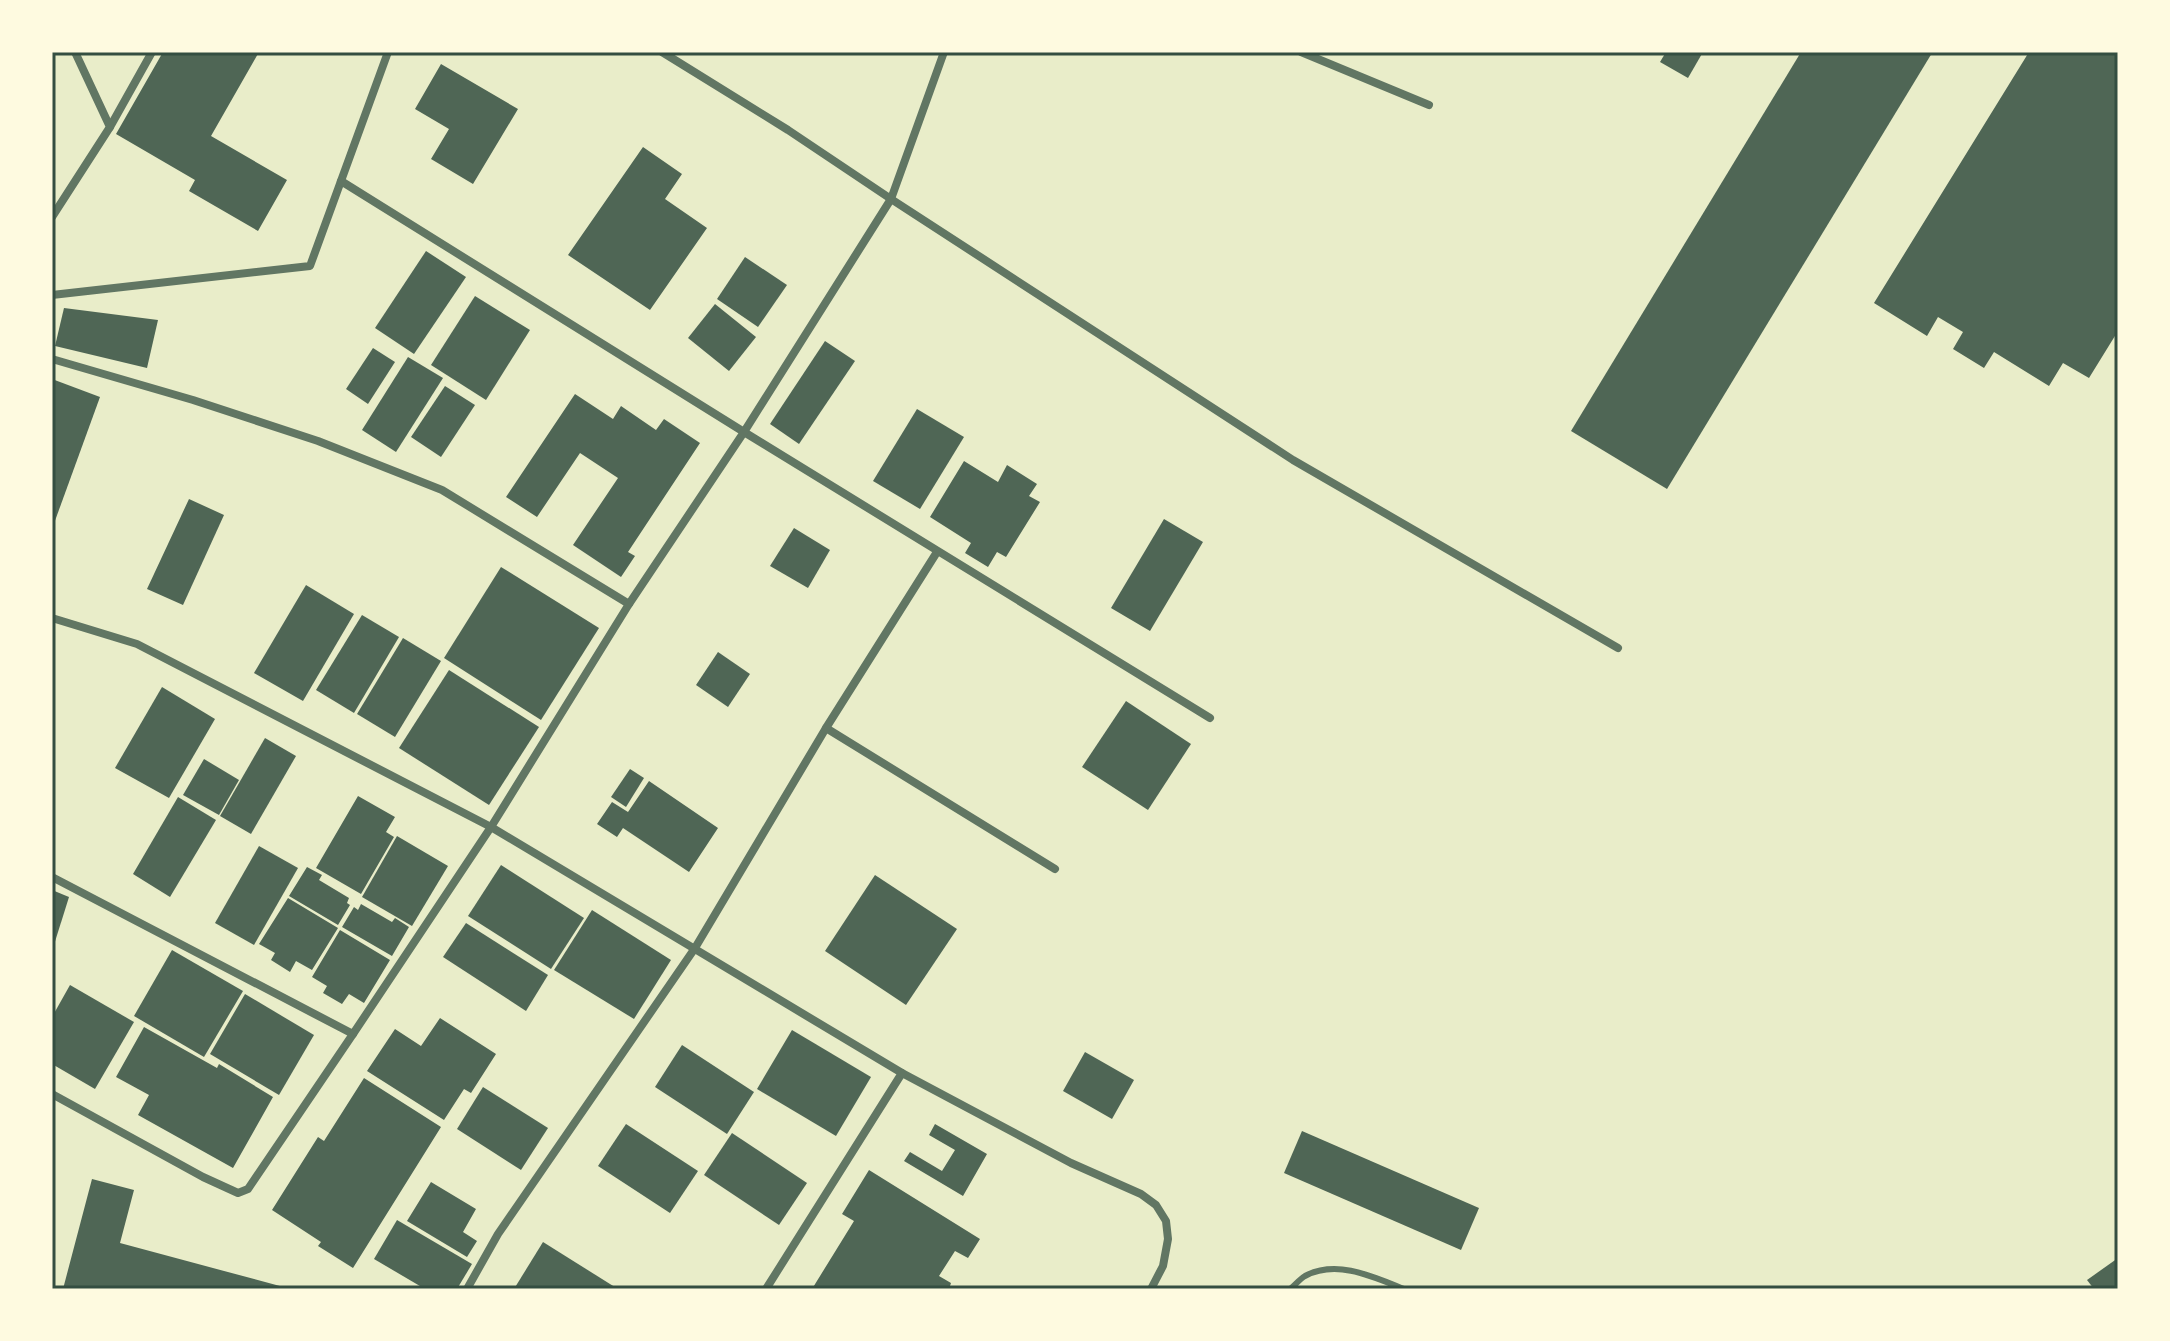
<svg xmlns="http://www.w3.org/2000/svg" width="2170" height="1341" font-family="'Alegreya Sans',sans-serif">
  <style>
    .building { fill: #4f6655 }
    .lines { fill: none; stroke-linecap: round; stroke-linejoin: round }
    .service { stroke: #617663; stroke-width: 6 }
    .minor { stroke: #617663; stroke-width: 8 }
    .neatline { fill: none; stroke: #344e41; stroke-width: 3 }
  </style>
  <rect width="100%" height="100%" fill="#e9edc9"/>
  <g class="building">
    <polygon points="163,52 259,52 211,136 287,180 258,231 189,191 195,180 116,134"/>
    <polygon points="1666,52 1703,52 1688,78 1660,62"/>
    <polygon points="1801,52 1932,53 1667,489 1571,431"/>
    <polygon points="2029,52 2118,52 2118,331 2089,378 2063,363 2049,386 1994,352 1984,368 1953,349 1963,332 1938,317 1927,336 1874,303"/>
    <polygon points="441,64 518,109 473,184 431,159 449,129 415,109"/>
    <polygon points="643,147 682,174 665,199 707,228 650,310 568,255"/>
    <polygon points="426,251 466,277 414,354 375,328"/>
    <polygon points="745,257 787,285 758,327 717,299"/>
    <polygon points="475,296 530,330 486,400 431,365"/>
    <polygon points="715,304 756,337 729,371 688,338"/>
    <polygon points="64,308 158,320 147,368 55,346"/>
    <polygon points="825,341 855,361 799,444 770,424"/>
    <polygon points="373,348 395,362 368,404 346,389"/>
    <polygon points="408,357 443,378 396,452 362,430"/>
    <polygon points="52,379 100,397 52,529"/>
    <polygon points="445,386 475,405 441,457 411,437"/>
    <polygon points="575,394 613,419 621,406 656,430 664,419 700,443 628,552 635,556 621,577 573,545 618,478 580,453 537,517 506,497"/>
    <polygon points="917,409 964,437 920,509 873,481"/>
    <polygon points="964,461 998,482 1007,465 1037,484 1029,496 1040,502 1006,557 997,552 988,567 965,553 971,543 930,517"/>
    <polygon points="189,499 224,515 183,605 147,589"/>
    <polygon points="1164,519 1203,542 1150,631 1111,608"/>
    <polygon points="794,528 830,550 808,588 770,566"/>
    <polygon points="501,567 599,628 541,720 444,658"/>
    <polygon points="306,585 354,614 303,701 254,673"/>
    <polygon points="362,615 399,637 354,713 316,690"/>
    <polygon points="403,638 441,661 395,737 357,714"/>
    <polygon points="718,652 750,674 728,707 696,685"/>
    <polygon points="449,670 539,727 489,805 399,748"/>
    <polygon points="162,687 215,719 169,798 115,768"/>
    <polygon points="1126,701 1191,744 1148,810 1082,767"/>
    <polygon points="265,738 296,756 251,834 220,816"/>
    <polygon points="204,759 239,780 219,815 183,795"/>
    <polygon points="630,769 644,778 626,807 611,797"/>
    <polygon points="649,781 718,828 689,872 623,828 617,837 597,824 612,802 628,812"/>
    <polygon points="358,796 395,817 386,832 394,837 361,894 316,868"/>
    <polygon points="178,797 216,820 170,897 133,874"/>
    <polygon points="397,836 448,866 412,926 362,897"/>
    <polygon points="259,846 298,868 254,945 215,923"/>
    <polygon points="501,865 584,918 551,969 468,916"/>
    <polygon points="307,867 322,875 319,880 349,898 347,903 350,905 338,925 289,896"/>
    <polygon points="875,875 957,929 906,1005 825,951"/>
    <polygon points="52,890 69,897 53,948 52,948"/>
    <polygon points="288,898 338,928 312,970 296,961 290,972 271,960 275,953 259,944"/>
    <polygon points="361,904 392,922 395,918 409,927 392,956 342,927 354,907 358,910"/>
    <polygon points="592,910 671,960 634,1019 554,970"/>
    <polygon points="466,923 548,975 526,1011 443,957"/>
    <polygon points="340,930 390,960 364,1003 349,994 342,1004 323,993 327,986 312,977"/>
    <polygon points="172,950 243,991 204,1057 134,1016"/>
    <polygon points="70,985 134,1022 95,1089 52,1064 52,1017"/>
    <polygon points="245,994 314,1035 279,1095 210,1054"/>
    <polygon points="440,1018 496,1054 471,1093 464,1089 444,1120 367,1071 395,1029 421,1046"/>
    <polygon points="144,1027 217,1068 219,1064 273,1097 233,1168 138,1115 149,1095 116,1077"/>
    <polygon points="792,1030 871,1077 836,1136 757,1089"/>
    <polygon points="682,1045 754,1092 727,1134 655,1087"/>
    <polygon points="1085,1052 1134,1080 1112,1119 1063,1091"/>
    <polygon points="364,1078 441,1127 353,1268 318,1246 321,1242 272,1210 318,1137 324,1141"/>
    <polygon points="483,1087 548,1128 521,1170 457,1129"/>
    <polygon points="626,1124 698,1171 670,1213 598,1166"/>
    <polygon points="935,1124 987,1154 963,1196 904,1161 910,1152 942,1171 955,1150 929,1135"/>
    <polygon points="1302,1131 1479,1208 1461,1250 1284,1173"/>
    <polygon points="732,1133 807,1183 779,1225 704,1175"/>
    <polygon points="869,1170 980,1239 968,1258 955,1251 939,1276 951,1283 949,1289 812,1289 854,1221 842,1214"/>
    <polygon points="92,1179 134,1190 120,1243 291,1289 63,1289"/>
    <polygon points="431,1182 476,1209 463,1232 477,1241 467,1257 407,1221"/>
    <polygon points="397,1220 472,1264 457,1289 425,1289 374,1259"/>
    <polygon points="543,1242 618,1289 514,1289"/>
    <polygon points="2118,1258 2118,1289 2094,1289 2087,1280"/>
  </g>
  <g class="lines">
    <path class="service" d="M 1290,1289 C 1295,1285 1300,1279 1305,1276 C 1337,1259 1374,1277 1404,1289"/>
    <g class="minor">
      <polyline points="662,52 788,130 891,199 1293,460 1618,648"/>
      <polyline points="944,52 891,199 744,432 1210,718"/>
      <polyline points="1301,52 1429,105"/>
      <polyline points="110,127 152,52"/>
      <polyline points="52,217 110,127 75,52"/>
      <polyline points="52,295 310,266 388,52"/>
      <polyline points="52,359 193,400 318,441 442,490 629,604"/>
      <polyline points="52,618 137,644 491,827 902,1073 766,1289"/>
      <polyline points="826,728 1055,869"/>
      <polyline points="52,877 353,1034 491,827 629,604 744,432 341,181"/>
      <polyline points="902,1073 1071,1163 1141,1194 1156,1205 1166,1221 1168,1239 1163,1266 1151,1289"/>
      <polyline points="52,1094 203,1177 238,1193 248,1189 353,1034"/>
      <polyline points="467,1289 498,1234 695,948 826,728 937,552"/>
    </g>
  </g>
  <rect width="2170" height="1341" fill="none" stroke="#fefae0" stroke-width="108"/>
  <rect x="54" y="54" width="2062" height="1233" class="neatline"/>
</svg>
